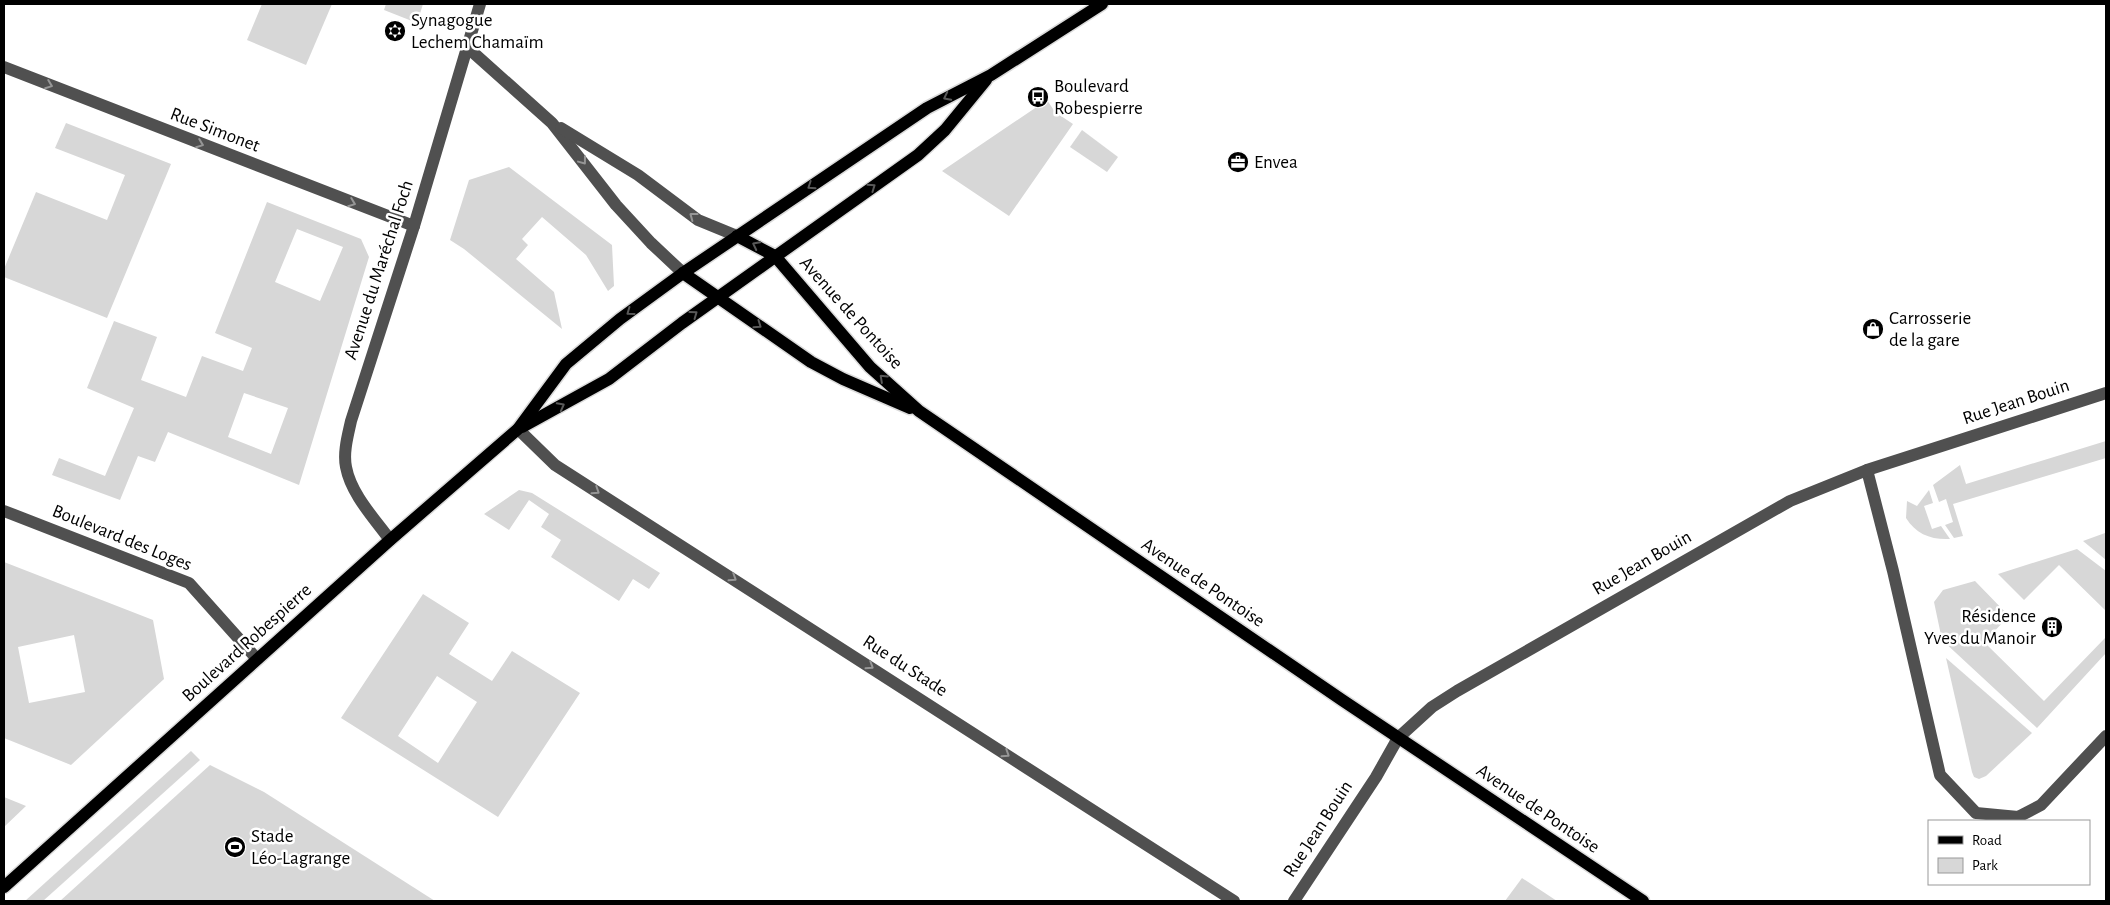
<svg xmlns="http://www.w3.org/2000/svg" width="2110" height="905" font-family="'Alegreya Sans',sans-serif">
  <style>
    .green { fill: #d7d7d7; fill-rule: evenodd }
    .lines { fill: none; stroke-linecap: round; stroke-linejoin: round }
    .major-casing { stroke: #dbdbdb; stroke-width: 15 }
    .minor { stroke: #505050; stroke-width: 12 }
    .major { stroke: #000; stroke-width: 12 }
    .oneway { stroke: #969696 }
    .oneway2 { stroke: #595959 }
    .labels { text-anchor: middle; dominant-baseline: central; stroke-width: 5; stroke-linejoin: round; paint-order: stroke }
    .poi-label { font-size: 19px; fill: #000; stroke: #fff; text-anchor: start }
    .street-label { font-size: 19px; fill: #000; stroke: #fff }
  </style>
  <rect width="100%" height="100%" fill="#fff"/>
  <g class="green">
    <polygon points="262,4 332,4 306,65 247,40"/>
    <polygon points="386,4 423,4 417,23 384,10"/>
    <polygon points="1047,100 1055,112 1073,124 1009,216 942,171"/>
    <polygon points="66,123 171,164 107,318 4,277 4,269 36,192 107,220 125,175 55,148"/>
    <polygon points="1082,130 1118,157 1107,172 1070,147"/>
    <polygon points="509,167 612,245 614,286 608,291 586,255 542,217 522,239 528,245 516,259 554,292 562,329 464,249 450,240 469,180"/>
    <path d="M 267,202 L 361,239 L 369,257 L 299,485 L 168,432 L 155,462 L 138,456 L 120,500 L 52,475 L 59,458 L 105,476 L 134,408 L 87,388 L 114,321 L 157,337 L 141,380 L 186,397 L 202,356 L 243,371 L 252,348 L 215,333 ZM 297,229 L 343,247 L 320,301 L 275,282 ZM 244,393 L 288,408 L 271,454 L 228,437 Z"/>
    <polygon points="2106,441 2106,458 1953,504 1963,536 1954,538 1945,525 1953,522 1946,499 1939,502 1933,485 1960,465 1966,484"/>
    <polygon points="519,490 532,493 660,573 649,589 633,579 619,601 551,557 561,540 541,527 549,514 529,500 509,530 484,514"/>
    <path d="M 1929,490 L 1933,503 L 1924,506 L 1932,529 L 1941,526 L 1950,539 C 1931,540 1916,534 1906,518 L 1907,501 L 1917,506 Z"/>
    <polygon points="2105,533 2106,536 2106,560 2083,541"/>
    <polygon points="2077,549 2106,571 2106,611 2059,565 2024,600 1998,574"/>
    <path d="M 4,562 L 153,620 L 164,679 L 71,765 L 4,738 ZM 74,635 L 85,692 L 29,703 L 18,647 Z"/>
    <polygon points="1975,581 2009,616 1984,642 2044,701 2106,637 2106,653 2037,728 1942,640 1934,602 1943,590"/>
    <path d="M 423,594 L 469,623 L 449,654 L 492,681 L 512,651 L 580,693 L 498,817 L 341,718 ZM 437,676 L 477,702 L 438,763 L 398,736 Z"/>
    <polygon points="1946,658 2032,733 1986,776 1979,779 1974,777 1972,772"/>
    <polygon points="191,751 200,760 43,901 25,901"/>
    <polygon points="210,765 264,792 435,901 60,901"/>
    <polygon points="4,797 26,806 4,827"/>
    <polygon points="1522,878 1557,901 1505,901"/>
  </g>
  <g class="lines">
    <g class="major-casing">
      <g id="major">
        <polyline points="737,236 775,256 870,367 919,411 1342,700 1643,901"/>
        <polyline points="683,273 811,362 843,379 910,408"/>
        <polyline points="522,427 609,379 682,323 918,155 945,130 986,80"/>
        <polyline points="4,887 390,540 518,429 566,364 620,319 683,273 927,108 991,75 1102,4"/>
      </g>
    </g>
    <g class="minor">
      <polyline points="467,47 552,123 616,205 651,243 683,273"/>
      <polyline points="4,67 414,226"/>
      <polyline points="561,128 638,175 698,220 737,236"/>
      <polyline points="518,429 555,465 1234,901"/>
      <polyline points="1867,470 1893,571 1940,775 1976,813 2018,817 2041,805 2106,736"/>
      <polyline points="4,511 189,583 257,659"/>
      <path d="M 390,540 C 374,518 351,494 346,467 C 343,452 348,435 351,421 L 414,226 L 480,4"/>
      <polyline points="1294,901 1376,777 1398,738 1432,707 1457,691 1790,501 1867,470 2106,393"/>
    </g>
    <use href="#major" class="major"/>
  </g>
  <defs><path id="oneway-chevron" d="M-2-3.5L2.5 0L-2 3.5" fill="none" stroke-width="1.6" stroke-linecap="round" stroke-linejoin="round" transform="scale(1.25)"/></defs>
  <g class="oneway">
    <use href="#oneway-chevron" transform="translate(49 85) rotate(21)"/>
    <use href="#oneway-chevron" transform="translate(200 144) rotate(21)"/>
    <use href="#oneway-chevron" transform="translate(583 161) rotate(53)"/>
    <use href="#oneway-chevron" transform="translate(352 203) rotate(21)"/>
    <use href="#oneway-chevron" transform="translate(693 216) rotate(-143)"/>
    <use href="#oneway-chevron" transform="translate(596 491) rotate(33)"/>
    <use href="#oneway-chevron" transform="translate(733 578) rotate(33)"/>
    <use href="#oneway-chevron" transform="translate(870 666) rotate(33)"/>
    <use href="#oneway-chevron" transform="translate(1006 754) rotate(33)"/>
  </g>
  <g class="oneway2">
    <use href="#oneway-chevron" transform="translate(947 97) rotate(153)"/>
    <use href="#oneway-chevron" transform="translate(811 186) rotate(146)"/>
    <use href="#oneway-chevron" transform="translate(872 187) rotate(-35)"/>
    <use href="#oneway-chevron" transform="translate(756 245) rotate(-153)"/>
    <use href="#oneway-chevron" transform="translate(630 312) rotate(144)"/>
    <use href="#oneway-chevron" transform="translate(694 314) rotate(-36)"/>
    <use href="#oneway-chevron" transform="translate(758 325) rotate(35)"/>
    <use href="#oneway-chevron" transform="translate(883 378) rotate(-137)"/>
    <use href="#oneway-chevron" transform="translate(561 406) rotate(-28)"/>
  </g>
  <defs>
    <g id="synagogue-disc" transform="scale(1.125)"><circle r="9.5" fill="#000" stroke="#fff"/><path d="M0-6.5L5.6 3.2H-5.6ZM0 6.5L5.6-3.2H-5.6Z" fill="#fff"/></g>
    <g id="bus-disc" transform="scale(1.125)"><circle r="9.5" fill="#000" stroke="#fff"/><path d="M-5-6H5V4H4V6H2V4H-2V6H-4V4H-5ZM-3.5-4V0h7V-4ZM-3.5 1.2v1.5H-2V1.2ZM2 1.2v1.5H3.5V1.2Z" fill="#fff"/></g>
    <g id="office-disc" transform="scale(1.125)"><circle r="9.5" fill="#000" stroke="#fff"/><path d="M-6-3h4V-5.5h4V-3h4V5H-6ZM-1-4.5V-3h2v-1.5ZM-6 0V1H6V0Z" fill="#fff"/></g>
    <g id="shop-disc" transform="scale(1.125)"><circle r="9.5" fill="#000" stroke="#fff"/><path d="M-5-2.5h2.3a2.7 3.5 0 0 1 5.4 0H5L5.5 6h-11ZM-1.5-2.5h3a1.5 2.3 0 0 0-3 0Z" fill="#fff"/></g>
    <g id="building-disc" transform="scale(1.125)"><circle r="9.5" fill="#000" stroke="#fff"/><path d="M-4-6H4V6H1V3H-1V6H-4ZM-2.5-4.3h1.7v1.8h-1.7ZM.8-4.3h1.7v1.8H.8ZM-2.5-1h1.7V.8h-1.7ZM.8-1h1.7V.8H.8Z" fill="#fff"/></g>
    <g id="stadium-disc" transform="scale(1.125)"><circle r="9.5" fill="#000" stroke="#fff"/><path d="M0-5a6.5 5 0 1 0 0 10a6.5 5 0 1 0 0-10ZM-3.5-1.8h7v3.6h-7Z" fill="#fff"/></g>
  </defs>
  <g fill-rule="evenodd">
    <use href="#synagogue-disc" x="395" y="31"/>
    <use href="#bus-disc" x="1038" y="97"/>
    <use href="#office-disc" x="1238" y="162"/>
    <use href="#shop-disc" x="1873" y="329"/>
    <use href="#building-disc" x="2052" y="627"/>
    <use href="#stadium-disc" x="235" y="847"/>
  </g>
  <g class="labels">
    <g class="poi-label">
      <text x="411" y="20">Synagogue<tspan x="411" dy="22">Lechem Chamaïm</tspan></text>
      <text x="1054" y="86">Boulevard<tspan x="1054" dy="22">Robespierre</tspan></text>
      <text x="1254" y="162">Envea</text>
      <text x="1889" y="318">Carrosserie<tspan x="1889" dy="22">de la gare</tspan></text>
      <text x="2036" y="616" text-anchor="end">Résidence<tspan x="2036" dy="22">Yves du Manoir</tspan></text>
      <text x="251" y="836">Stade<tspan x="251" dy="22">Léo-Lagrange</tspan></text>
    </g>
    <g class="street-label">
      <text transform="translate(215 130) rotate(21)">Rue Simonet</text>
      <text transform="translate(379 270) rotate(-72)">Avenue du Maréchal Foch</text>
      <text transform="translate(851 313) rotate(48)">Avenue de Pontoise</text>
      <text transform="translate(2016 402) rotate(-18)">Rue Jean Bouin</text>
      <text transform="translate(122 538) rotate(22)">Boulevard des Loges</text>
      <text transform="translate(1642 563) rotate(-30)">Rue Jean Bouin</text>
      <text transform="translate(1203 583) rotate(34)">Avenue de Pontoise</text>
      <text transform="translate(247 643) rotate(-42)">Boulevard Robespierre</text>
      <text transform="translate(905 666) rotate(33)">Rue du Stade</text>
      <text transform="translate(1538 809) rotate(34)">Avenue de Pontoise</text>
      <text transform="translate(1318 829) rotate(-57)">Rue Jean Bouin</text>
    </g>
  </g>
  <rect width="2110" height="905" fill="none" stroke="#000000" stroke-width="10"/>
  <rect x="1928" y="820" width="162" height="65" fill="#ffffff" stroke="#999999"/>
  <rect x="1938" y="836" width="25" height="8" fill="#000000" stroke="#999999"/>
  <text x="1972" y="845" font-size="15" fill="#000000">Road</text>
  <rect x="1938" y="858" width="25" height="15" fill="#d7d7d7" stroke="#999999"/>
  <text x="1972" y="870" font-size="15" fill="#000000">Park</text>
</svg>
